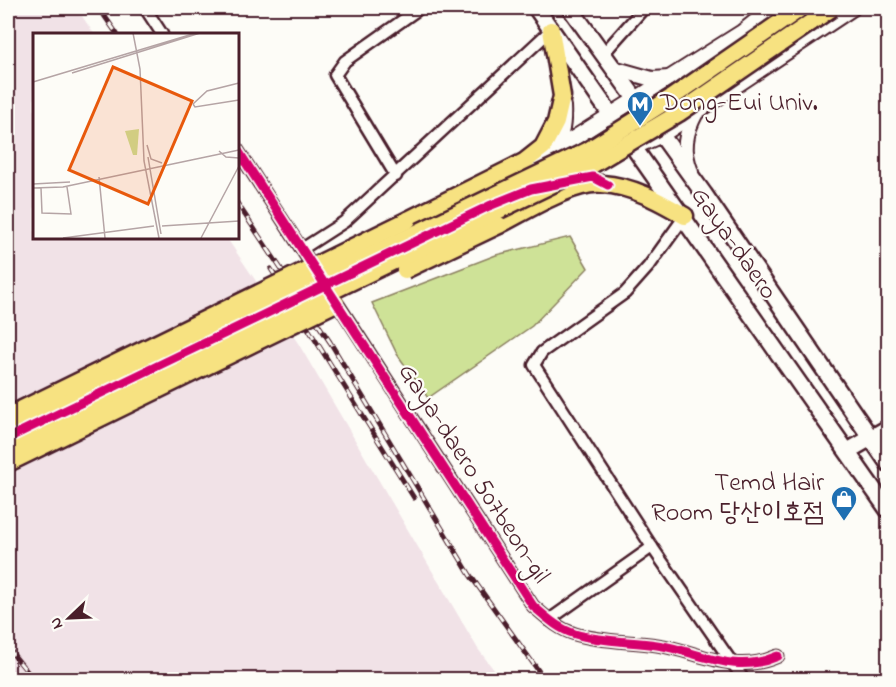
<svg xmlns="http://www.w3.org/2000/svg" width="896" height="687" font-family="'Indie Flower','Poor Story',sans-serif">
  <style>
    .built { fill: #f1e2e7 }
    .green { fill: #cee297; stroke: #8c8061; stroke-width: 1.5 }
    .lines { fill: none; stroke-linecap: round; stroke-linejoin: round }
    .minor-casing { stroke: #4a1f2b; stroke-width: 15 }
    .tertiary-casing { stroke: #4a1f2b; stroke-width: 18 }
    .secondary-casing { stroke: #4a1f2b; stroke-width: 20 }
    .trunk-casing { stroke: #4a1f2b; stroke-width: 21 }
    .minor { stroke: #fdfcf7; stroke-width: 10 }
    .tertiary { stroke: #fdfcf7; stroke-width: 14 }
    .secondary { stroke: #fdfcf7; stroke-width: 15 }
    .trunk { stroke: #f7e281; stroke-width: 16 }
    .rail-casing { stroke: #4a1f2b; stroke-width: 5 }
    .rail { stroke: #fdfcf7; stroke-width: 3; stroke-dasharray: 9; stroke-linecap: butt }
    .trunk-bridge-casing { stroke: #4a1f2b; stroke-width: 21; stroke-linecap: butt }
    .trunk-bridge { stroke: #f7e281; stroke-width: 16 }
    .cycleway-casing { stroke: #fdfcf7; stroke-width: 13 }
    .cycleway { stroke: #d6006c; stroke-width: 9 }
    .labels { text-anchor: middle; dominant-baseline: central; stroke-width: 4.5; stroke-linejoin: round; paint-order: stroke }
    .poi-label { font-size: 26px; fill: #4a1f2b; stroke: #fdfcf7; text-anchor: start }
    .street-label { font-size: 26px; fill: #4a1f2b; stroke: #fdfcf7 }
    .inset-road { fill: none; stroke: #b5a4a5; stroke-width: 1.5 }
    .view { fill: #e8590c; fill-opacity: 0.15; stroke: #e8590c; stroke-width: 3 }
    .inset-edge { fill: none; stroke: #4a1f2b; stroke-width: 3 }
  </style>
  <rect width="100%" height="100%" fill="#fdfcf7"/>
  <filter id="ink" filterUnits="userSpaceOnUse"><feTurbulence type="fractalNoise" baseFrequency=".0167" numOctaves="2"/><feDisplacementMap in="SourceGraphic" scale="12" xChannelSelector="R" yChannelSelector="G"/><feConvolveMatrix kernelMatrix="1 2 1 2 8 2 1 2 1" color-interpolation-filters="sRGB"/></filter>
  <g filter="url(#ink)">
    <polygon class="built" points="8,8 42,8 82,16 94,34 34,34 34,237 226,237 298,343 478,649 501,679 8,679"/>
    <polygon class="green" points="570,237 588,268 532,326 428,398 397,354 372,303 496,255"/>
    <g class="lines">
      <g class="minor-casing">
        <g id="minor">
          <polyline points="145,8 162,34"/>
          <polyline points="603,54 644,8"/>
          <polyline points="237,149 315,270"/>
          <polyline points="396,176 335,75 345,61 420,8"/>
          <polyline points="302,249 344,222 551,30"/>
          <path d="M 334,298 L 533,606 C 546,617 558,629 575,634 C 601,642 631,641 657,645 C 700,651 732,676 778,656"/>
          <polyline points="652,547 534,365 542,352 625,293 649,266 685,216"/>
          <polyline points="549,620 652,547 744,680"/>
        </g>
      </g>
      <g class="tertiary-casing">
        <g id="tertiary">
          <polyline points="613,68 652,79 670,78"/>
          <polyline points="632,148 662,135 853,8"/>
          <polyline points="555,150 742,32 772,8"/>
          <path d="M 691,172 C 682,150 685,133 696,113"/>
          <path d="M 528,175 C 555,153 565,141 563,106"/>
        </g>
      </g>
      <g class="secondary-casing">
        <g id="secondary">
          <polyline points="536,8 888,510"/>
          <polyline points="570,8 704,194 888,463"/>
          <polyline points="848,451 888,428"/>
        </g>
      </g>
      <g class="trunk-casing">
        <g id="trunk">
          <polyline points="408,220 524,162 543,147 556,122 562,96 551,30"/>
          <path d="M 499,225 C 525,212 573,181 602,184 C 633,186 659,201 685,216"/>
        </g>
      </g>
      <use href="#minor" class="minor"/>
      <use href="#tertiary" class="tertiary"/>
      <use href="#secondary" class="secondary"/>
      <use href="#trunk" class="trunk"/>
      <g class="rail-casing">
        <g id="rail">
          <polyline points="99,8 117,34"/>
          <polyline points="237,203 330,342 470,575 545,680"/>
          <polyline points="271,269 414,498"/>
          <polyline points="8,648 34,680"/>
        </g>
      </g>
      <use href="#rail" class="rail"/>
      <g class="trunk-bridge-casing">
        <g id="trunk-bridge">
          <polyline points="405,270 499,225"/>
          <polyline points="8,416 408,220"/>
          <polyline points="8,430 587,151 671,98 801,8"/>
          <polyline points="8,448 592,165 679,113 832,8"/>
          <polyline points="8,463 336,303"/>
        </g>
      </g>
      <use href="#trunk-bridge" class="trunk-bridge"/>
      <g class="cycleway-casing">
        <g id="cycleway">
          <path d="M 237,149 L 533,606 C 546,617 558,629 575,634 C 601,642 631,641 657,645 C 700,651 732,676 778,656"/>
          <polyline points="8,438 489,206 531,189 593,177 608,185"/>
        </g>
      </g>
      <use href="#cycleway" class="cycleway"/>
    </g>
  </g>
  <defs>
    <g id="metro-pin" transform="scale(1.35)"><path d="M0 17L-7.5 6A9.5 9.5 0 1 1 7.5 6Z" fill="#1f6fb2" stroke="#fdfcf7"/><path d="M-5.5 5V-5H-3L0 0L3-5H5.5V5H3V-.5L0 4L-3-.5V5Z" fill="#fff"/></g>
    <g id="shop-pin" transform="scale(1.35)"><path d="M0 17L-7.5 6A9.5 9.5 0 1 1 7.5 6Z" fill="#1f6fb2" stroke="#fdfcf7"/><path d="M-5-2.5h2.3a2.7 3.5 0 0 1 5.4 0H5L5.5 6h-11ZM-1.5-2.5h3a1.5 2.3 0 0 0-3 0Z" fill="#fff"/></g>
  </defs>
  <g fill-rule="evenodd">
    <use href="#metro-pin" x="640" y="104"/>
    <use href="#shop-pin" x="844" y="499"/>
  </g>
  <g class="labels">
    <g class="poi-label">
      <text x="660" y="104">Dong-Eui Univ.</text>
      <text x="824" y="484" text-anchor="end">Temd Hair<tspan x="824" dy="30">Room 당산이호점</tspan></text>
    </g>
    <g class="street-label">
      <text transform="translate(733 244) rotate(55)">Gaya-daero</text>
      <text transform="translate(473 474) rotate(57)">Gaya-daero 507beon-gil</text>
    </g>
  </g>
  <g transform="translate(33 33)">
    <rect width="206" height="206" fill="#fdfcf7"/>
    <path d="M 106,96 L 104,122 L 100,122 L 92,98 Z" fill="#cee297"/>
    <path class="inset-road" d="M 100,0 L 107,36 L 111,128 L 126,205M 39,40 L 167,0M 0,49 L 163,0M 160,71 L 174,58 L 206,50M 160,71 L 162,74 L 206,67M 114,112 L 118,126 L 129,130M 186,118 L 193,124 L 206,125M 115,124 L 128,201M 66,144 L 72,205M 0,151 L 37,149M 0,155 L 30,154 L 206,117M 8,155 L 9,180 L 38,181 L 34,154M 129,193 L 206,188M 30,205 L 121,193M 168,205 L 206,133"/>
    <path class="view" d="M 80,34 L 159,68 L 115,171 L 36,137 Z"/>
    <rect width="206" height="206" class="inset-edge"/>
  </g>
  <rect width="896" height="687" fill="none" stroke="#fdfcf7" stroke-width="30"/>
  <rect x="15" y="15" width="866" height="657" fill="none" stroke="#4a1f2b" stroke-width="2" filter="url(#ink)"/>
  <g transform="translate(69 618) rotate(247)" stroke="#fdfcf7" stroke-width="4.5" paint-order="stroke">
  <path d="M0-4.5L10 22L0 15L-10 22Z" fill="#4a1f2b"/>
  <text y="-9" font-size="16" font-weight="bold" text-anchor="middle" fill="#4a1f2b">N</text>
  </g>
</svg>
